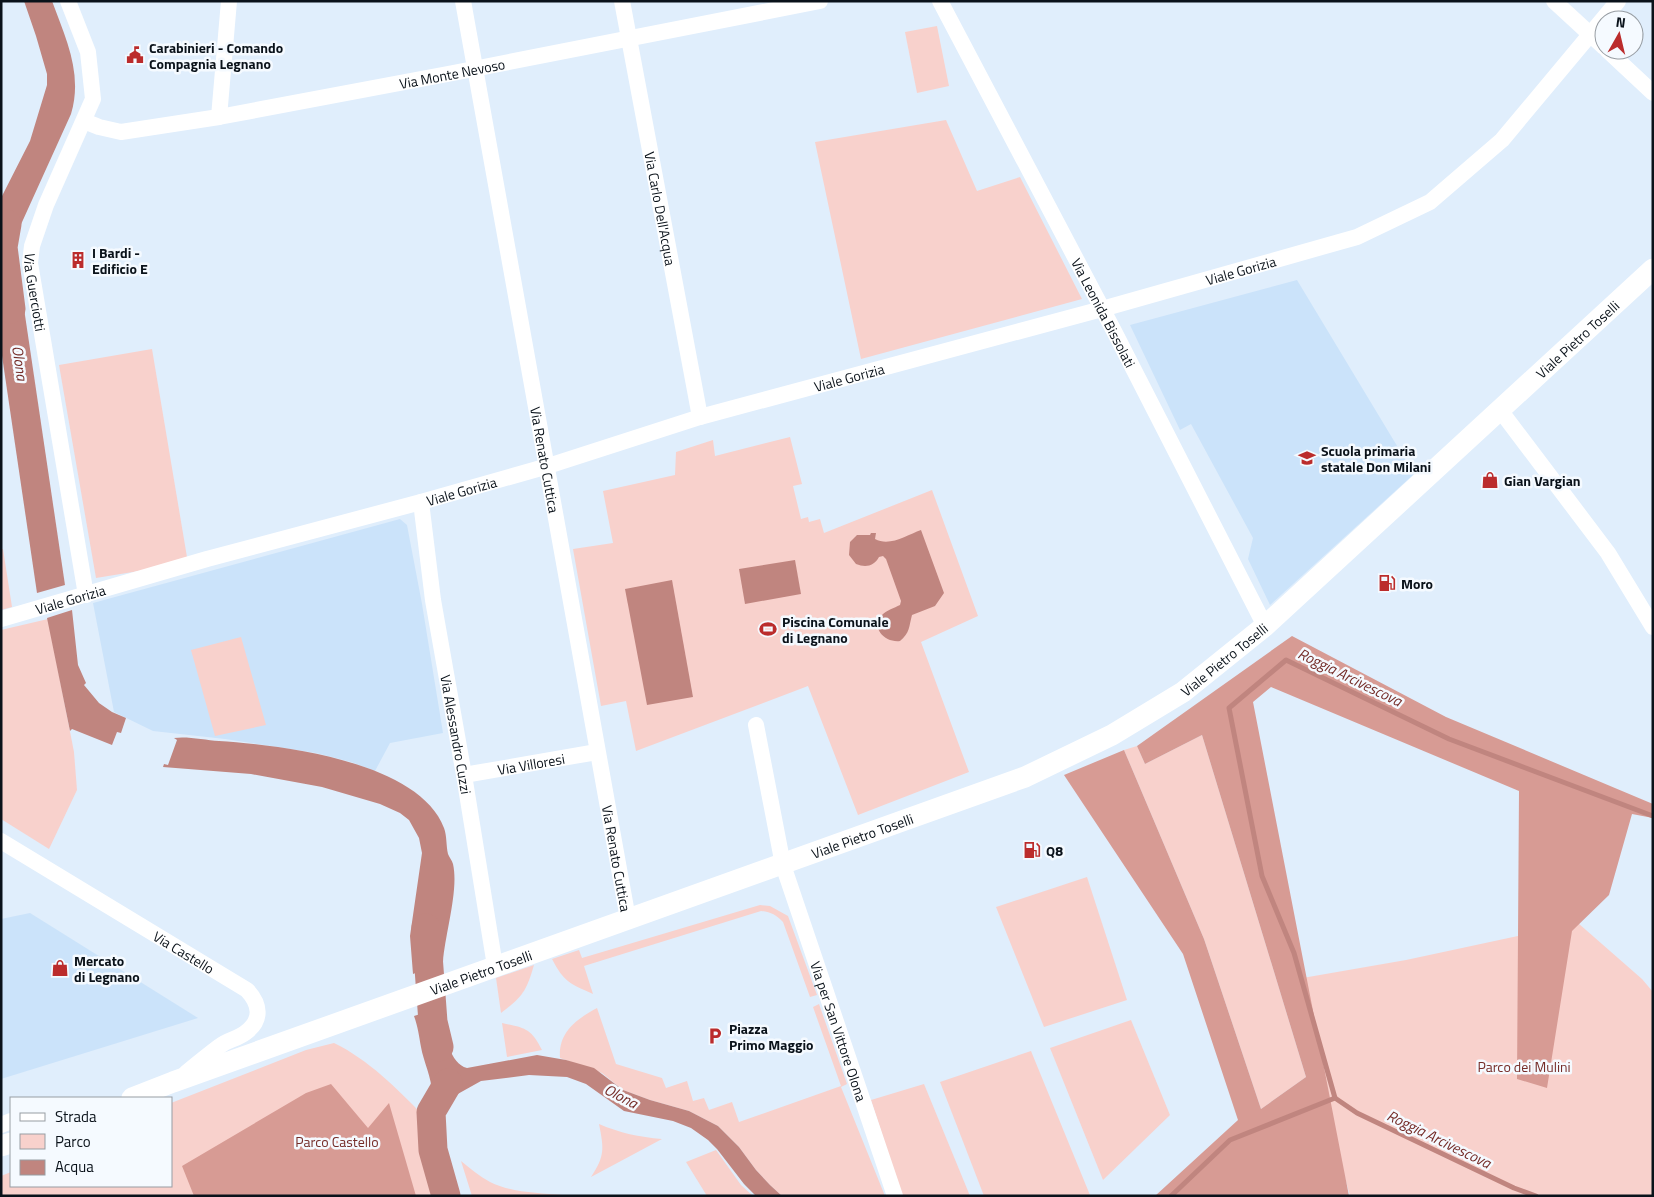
<svg xmlns="http://www.w3.org/2000/svg" width="1654" height="1197" font-family="'Titillium Web',sans-serif">
  <style>
    .built { fill: #cbe3fa }
    .green { fill: #f8d1cc }
    .forest { fill: #d79b94 }
    .water { fill: #c0857f }
    .lines { fill: none; stroke-linecap: round; stroke-linejoin: round }
    .stream { stroke: #c0857f; stroke-width: 5 }
    .river { stroke: #c0857f; stroke-width: 29 }
    .minor { stroke: #fff; stroke-width: 16 }
    .major { stroke: #fff; stroke-width: 21 }
    .labels { text-anchor: middle; dominant-baseline: central; stroke-width: 5; stroke-linejoin: round; paint-order: stroke }
    .poi-label { font-size: 14px; font-weight: bold; fill: #0a121a; stroke: #f5faff; text-anchor: start }
    .street-label { font-size: 14px; fill: #0a121a; stroke: #f5faff }
    .park-label { font-size: 14px; fill: #752c28; stroke: #f5faff }
    .water-label { font-size: 15px; font-style: italic; fill: #742b27; stroke: #f5faff }
  </style>
  <rect width="100%" height="100%" fill="#e0eefc"/>
  <g class="built">
    <polygon points="1297,280 1414,474 1270,605 1248,559 1253,538 1191,424 1180,430 1130,325"/>
    <polygon points="400,519 407,525 422,604 443,733 390,743 375,771 351,762 316,753 225,739 153,731 114,712 93,603"/>
    <polygon points="30,913 198,1018 1,1079 1,919"/>
  </g>
  <g class="green">
    <polygon points="937,26 949,86 917,93 905,32"/>
    <polygon points="946,120 977,191 1020,177 1082,299 861,359 815,142"/>
    <polygon points="152,349 188,563 96,578 59,365"/>
    <polygon points="790,437 802,484 793,486 801,519 808,517 809,522 820,519 824,533 932,490 978,616 921,642 969,772 858,815 808,686 636,751 626,701 601,706 573,549 613,543 603,491 675,475 676,452 713,440 715,456"/>
    <polygon points="1,549 3,549 12,607 1,610"/>
    <polygon points="48,619 74,752 77,790 49,849 1,819 1,630"/>
    <polygon points="241,637 266,725 215,736 191,650"/>
    <polygon points="1202,735 1306,1077 1261,1109 1204,939 1124,750 1137,746 1145,764"/>
    <polygon points="1087,877 1127,1000 1044,1027 996,907"/>
    <path d="M 760,905 L 770,906 L 788,916 L 817,995 L 810,997 L 783,922 C 776,915 771,912 761,911 L 584,966 L 593,994 C 569,983 564,982 552,959 L 579,950 L 582,958 Z"/>
    <polygon points="1578,923 1642,979 1653,992 1653,1196 1350,1196 1291,980 1406,960"/>
    <path d="M 534,965 C 526,992 523,996 501,1013 L 496,978 Z"/>
    <path d="M 819,1004 L 847,1084 L 841,1087 L 885,1196 L 782,1196 L 770,1185 L 756,1170 L 739,1147 L 718,1126 L 689,1111 L 650,1100 L 623,1090 L 602,1073 L 560,1058 C 558,1032 577,1019 597,1008 L 616,1064 L 662,1078 L 666,1088 L 687,1081 L 693,1101 L 704,1098 L 709,1110 L 732,1102 L 739,1122 L 841,1086 L 813,1007 Z"/>
    <polygon points="1131,1020 1170,1115 1103,1180 1050,1048"/>
    <path d="M 502,1023 C 525,1028 531,1028 542,1050 L 507,1057 Z"/>
    <path d="M 334,1043 C 369,1060 396,1088 423,1115 L 421,1129 L 436,1196 L 1,1196 L 1,1176 L 11,1172 L 11,1186 L 171,1186 L 171,1103 L 306,1050 Z"/>
    <polygon points="1031,1051 1090,1195 1089,1196 984,1196 940,1082"/>
    <polygon points="924,1084 970,1196 902,1196 871,1100"/>
    <path d="M 599,1124 C 620,1133 639,1137 662,1139 L 591,1177 C 605,1156 604,1149 599,1124 Z"/>
    <polygon points="716,1150 741,1185 753,1196 707,1196 686,1162"/>
    <path d="M 461,1161 C 470,1168 479,1176 490,1182 C 512,1193 538,1193 563,1195 L 472,1196 Z"/>
  </g>
  <g class="forest">
    <polygon points="1292,636 1446,717 1653,804 1653,818 1632,814 1609,895 1572,931 1547,1088 1517,1079 1519,791 1271,687 1253,702 1349,1196 1155,1196 1238,1120 1183,954 1064,775 1124,750 1204,939 1261,1109 1306,1077 1202,735 1145,764 1137,746"/>
    <polygon points="331,1084 368,1128 389,1103 416,1196 194,1196 182,1166 306,1093"/>
  </g>
  <g class="water">
    <path d="M 24,1 L 52,1 C 66,39 83,74 71,114 L 18,231 L 15,245 L 17,261 L 1,263 L 1,198 L 30,141 L 47,85 L 47,74 L 36,36 Z"/>
    <polygon points="18,268 65,585 37,593 1,349 1,271"/>
    <path d="M 921,530 L 944,593 L 935,606 L 912,615 C 909,626 910,633 900,641 C 886,643 870,629 882,615 C 887,610 894,608 900,605 L 901,601 L 886,559 L 883,556 L 879,557 C 874,566 866,568 856,564 L 849,555 L 850,542 L 857,535 L 870,535 L 871,533 L 876,533 L 875,539 C 890,547 907,535 921,530 Z"/>
    <polygon points="795,560 801,594 745,604 739,569"/>
    <polygon points="672,580 693,697 647,705 625,589"/>
    <polygon points="72,610 78,665 86,683 84,685 99,703 112,712 126,718 121,733 117,732 112,745 72,729 70,731 47,618"/>
    <path d="M 174,738 C 187,736 205,740 219,741 C 280,745 419,761 444,828 C 447,836 446,845 448,854 C 449,857 452,860 453,864 C 459,890 445,934 443,962 L 413,974 L 410,936 L 422,853 L 419,838 L 409,820 L 400,813 L 380,804 L 322,787 L 251,774 L 163,767 L 164,764 L 168,765 L 177,740 Z"/>
    <path d="M 442,1007 C 443,1024 447,1063 467,1068 L 537,1055 L 566,1060 L 594,1068 L 623,1090 L 650,1100 L 689,1111 L 718,1126 L 739,1147 L 756,1170 L 770,1185 L 782,1196 L 756,1196 L 744,1184 L 717,1149 L 708,1140 L 691,1128 L 673,1121 L 624,1111 L 586,1084 L 567,1077 L 529,1075 L 481,1081 L 447,1100 L 439,1110 L 430,1105 C 437,1087 424,1065 421,1047 C 419,1036 418,1027 414,1016 Z"/>
    <polygon points="425,1119 435,1123 433,1147 446,1196 435,1196 423,1148"/>
  </g>
  <g class="lines">
    <g class="stream">
      <polyline points="1335,1098 1294,953 1262,876 1229,708 1286,660 1449,739 1653,816"/>
      <polyline points="1171,1196 1230,1140 1335,1098 1357,1113 1514,1188 1536,1196"/>
    </g>
    <g class="river">
      <polyline points="7,224 3,247 11,309"/>
      <polyline points="426,928 433,1022 439,1047"/>
      <polyline points="446,1196 433,1150 431,1112 448,1083"/>
    </g>
    <g class="minor">
      <path id="s1" d="M 68,1 L 88,52 L 93,99 L 46,205 L 32,246 L 30,263 L 86,595"/>
      <path id="s2" d="M 463,1 L 628,919"/>
      <path id="s3" d="M 622,1 L 700,417"/>
      <path id="s4" d="M 940,1 L 1115,333 L 1265,626"/>
      <polyline points="1554,1 1604,47"/>
      <polyline points="1607,50 1653,93"/>
      <polyline points="219,117 229,1"/>
      <path id="s5" d="M 84,121 L 99,127 L 121,132 L 219,117 L 453,73 L 820,1"/>
      <polyline points="1500,410 1608,553 1653,627"/>
      <path id="s6" d="M 421,502 L 433,600 L 464,775 L 495,966"/>
      <path id="s7" d="M 1,619 L 207,559 L 421,502 L 548,466 L 700,417 L 1102,309 L 1357,237 L 1430,202 L 1502,140 L 1618,1"/>
      <path id="s8" d="M 756,725 L 783,865 L 895,1196"/>
      <path id="s9" d="M 464,775 L 597,752"/>
      <path id="s10" d="M 1,841 L 247,990 C 260,1004 263,1020 245,1033 C 237,1039 227,1040 220,1046 C 208,1055 197,1064 186,1073"/>
      <polyline points="1,1125 11,1121"/>
    </g>
    <g class="major">
      <path id="s11" d="M 132,1098 L 173,1082 L 1025,777 L 1112,735 L 1183,692 L 1265,626 L 1653,269"/>
      <polyline points="1,1146 11,1143"/>
    </g>
  </g>
  <defs>
    <g id="civic-bare" transform="scale(1.35)"><path d="M-.6-6.5H3V-4.5H.6V-3L4-1V1h2V6H-6V1h2V-1L-.6-3ZM-1.2 2.5V6h2.4V2.5Z" fill="#bb2c2c" stroke="#f5faff" stroke-width="2.5" paint-order="stroke"/></g>
    <g id="building-bare" transform="scale(1.35)"><path d="M-4-6H4V6H1V3H-1V6H-4ZM-2.5-4.3h1.7v1.8h-1.7ZM.8-4.3h1.7v1.8H.8ZM-2.5-1h1.7V.8h-1.7ZM.8-1h1.7V.8H.8Z" fill="#bb2c2c" stroke="#f5faff" stroke-width="2.5" paint-order="stroke"/></g>
    <g id="school-bare" transform="scale(1.35)"><path d="M0-5L7-2L0 1L-7-2ZM-4 1L0 2.5L4 1V4Q0 6-4 4Z" fill="#bb2c2c" stroke="#f5faff" stroke-width="2.5" paint-order="stroke"/></g>
    <g id="shop-bare" transform="scale(1.35)"><path d="M-5-2.5h2.3a2.7 3.5 0 0 1 5.4 0H5L5.5 6h-11ZM-1.5-2.5h3a1.5 2.3 0 0 0-3 0Z" fill="#bb2c2c" stroke="#f5faff" stroke-width="2.5" paint-order="stroke"/></g>
    <g id="fuel-bare" transform="scale(1.35)"><path d="M-5.5-6h7V0h2V4h1.3V-2.5L3-4.5l.8-.8L6-3V5H2.5V1h-1V6h-7ZM-4.2-4.7v3.2H.2V-4.7Z" fill="#bb2c2c" stroke="#f5faff" stroke-width="2.5" paint-order="stroke"/></g>
    <g id="stadium-bare" transform="scale(1.35)"><path d="M0-5a6.5 5 0 1 0 0 10a6.5 5 0 1 0 0-10ZM-3.5-1.8h7v3.6h-7Z" fill="#bb2c2c" stroke="#f5faff" stroke-width="2.5" paint-order="stroke"/></g>
    <g id="parking-bare" transform="scale(1.35)"><path d="M-3.5-5.5H1a3.5 3.5 0 0 1 0 7H-1V5.5H-3.5ZM-1-3.4V-.6H.8a1.4 1.4 0 0 0 0-2.8Z" fill="#bb2c2c" stroke="#f5faff" stroke-width="2.5" paint-order="stroke"/></g>
  </defs>
  <g fill-rule="evenodd">
    <use href="#civic-bare" x="135" y="55"/>
    <use href="#building-bare" x="78" y="260"/>
    <use href="#school-bare" x="1307" y="458"/>
    <use href="#shop-bare" x="1490" y="480"/>
    <use href="#fuel-bare" x="1387" y="583"/>
    <use href="#stadium-bare" x="768" y="629"/>
    <use href="#fuel-bare" x="1032" y="850"/>
    <use href="#shop-bare" x="60" y="968"/>
    <use href="#parking-bare" x="715" y="1036"/>
  </g>
  <g class="labels">
    <g class="poi-label">
      <text x="149" y="47">Carabinieri - Comando<tspan x="149" dy="16">Compagnia Legnano</tspan></text>
      <text x="92" y="252">I Bardi -<tspan x="92" dy="16">Edificio E</tspan></text>
      <text x="1321" y="450">Scuola primaria<tspan x="1321" dy="16">statale Don Milani</tspan></text>
      <text x="1504" y="480">Gian Vargian</text>
      <text x="1401" y="583">Moro</text>
      <text x="782" y="621">Piscina Comunale<tspan x="782" dy="16">di Legnano</tspan></text>
      <text x="1046" y="850">Q8</text>
      <text x="74" y="960">Mercato<tspan x="74" dy="16">di Legnano</tspan></text>
      <text x="729" y="1028">Piazza<tspan x="729" dy="16">Primo Maggio</tspan></text>
    </g>
    <g class="street-label">
      <text stroke="none"><textPath href="#s5" startOffset="375">Via Monte Nevoso</textPath></text>
      <text stroke="none"><textPath href="#s3" startOffset="211">Via Carlo Dell'Acqua</textPath></text>
      <text stroke="none"><textPath href="#s7" startOffset="1288">Viale Gorizia</textPath></text>
      <text stroke="none"><textPath href="#s1" startOffset="308">Via Guerciotti</textPath></text>
      <text stroke="none"><textPath href="#s4" startOffset="352">Via Leonida Bissolati</textPath></text>
      <text stroke="none"><textPath href="#s11" startOffset="1658">Viale Pietro Toselli</textPath></text>
      <text stroke="none"><textPath href="#s7" startOffset="882">Viale Gorizia</textPath></text>
      <text stroke="none"><textPath href="#s2" startOffset="466">Via Renato Cuttica</textPath></text>
      <text stroke="none"><textPath href="#s7" startOffset="478">Viale Gorizia</textPath></text>
      <text stroke="none"><textPath href="#s7" startOffset="72">Viale Gorizia</textPath></text>
      <text stroke="none"><textPath href="#s11" startOffset="1181">Viale Pietro Toselli</textPath></text>
      <text stroke="none"><textPath href="#s6" startOffset="235">Via Alessandro Cuzzi</textPath></text>
      <text stroke="none"><textPath href="#s9" startOffset="68">Via Villoresi</textPath></text>
      <text stroke="none"><textPath href="#s11" startOffset="776">Viale Pietro Toselli</textPath></text>
      <text stroke="none"><textPath href="#s2" startOffset="871">Via Renato Cuttica</textPath></text>
      <text stroke="none"><textPath href="#s10" startOffset="214">Via Castello</textPath></text>
      <text stroke="none"><textPath href="#s11" startOffset="371">Viale Pietro Toselli</textPath></text>
      <text stroke="none"><textPath href="#s8" startOffset="318">Via per San Vittore Olona</textPath></text>
    </g>
    <g class="park-label">
      <text x="1524" y="1066">Parco dei Mulini</text>
      <text x="337" y="1141">Parco Castello</text>
    </g>
    <g class="water-label">
      <text transform="translate(20 363) rotate(82)">Olona</text>
      <text transform="translate(1350 677) rotate(26)">Roggia Arcivescova</text>
      <text transform="translate(621 1096) rotate(28)">Olona</text>
      <text transform="translate(1439 1139) rotate(26)">Roggia Arcivescova</text>
    </g>
  </g>
  <rect width="1654" height="1197" fill="none" stroke="#0a121a" stroke-width="5"/>
  <rect x="10" y="1097" width="162" height="90" fill="#f5faff" stroke="#979da3"/>
  <rect x="20" y="1113" width="25" height="8" fill="#ffffff" stroke="#979da3"/>
  <text x="55" y="1122" font-size="15" fill="#0a121a">Strada</text>
  <rect x="20" y="1134" width="25" height="15" fill="#f8d1cc" stroke="#979da3"/>
  <text x="55" y="1147" font-size="15" fill="#0a121a">Parco</text>
  <rect x="20" y="1160" width="25" height="15" fill="#c0857f" stroke="#979da3"/>
  <text x="55" y="1172" font-size="15" fill="#0a121a">Acqua</text>
  <g transform="translate(1619 35) rotate(8)"><circle r="24" fill="#f5faff" stroke="#979da3"/>
  <path d="M0-4L9 19L0 12L-9 19Z" fill="#bb2c2c"/>
  <text y="-8" font-size="14" font-weight="bold" text-anchor="middle" fill="#0a121a">N</text>
  </g>
</svg>
